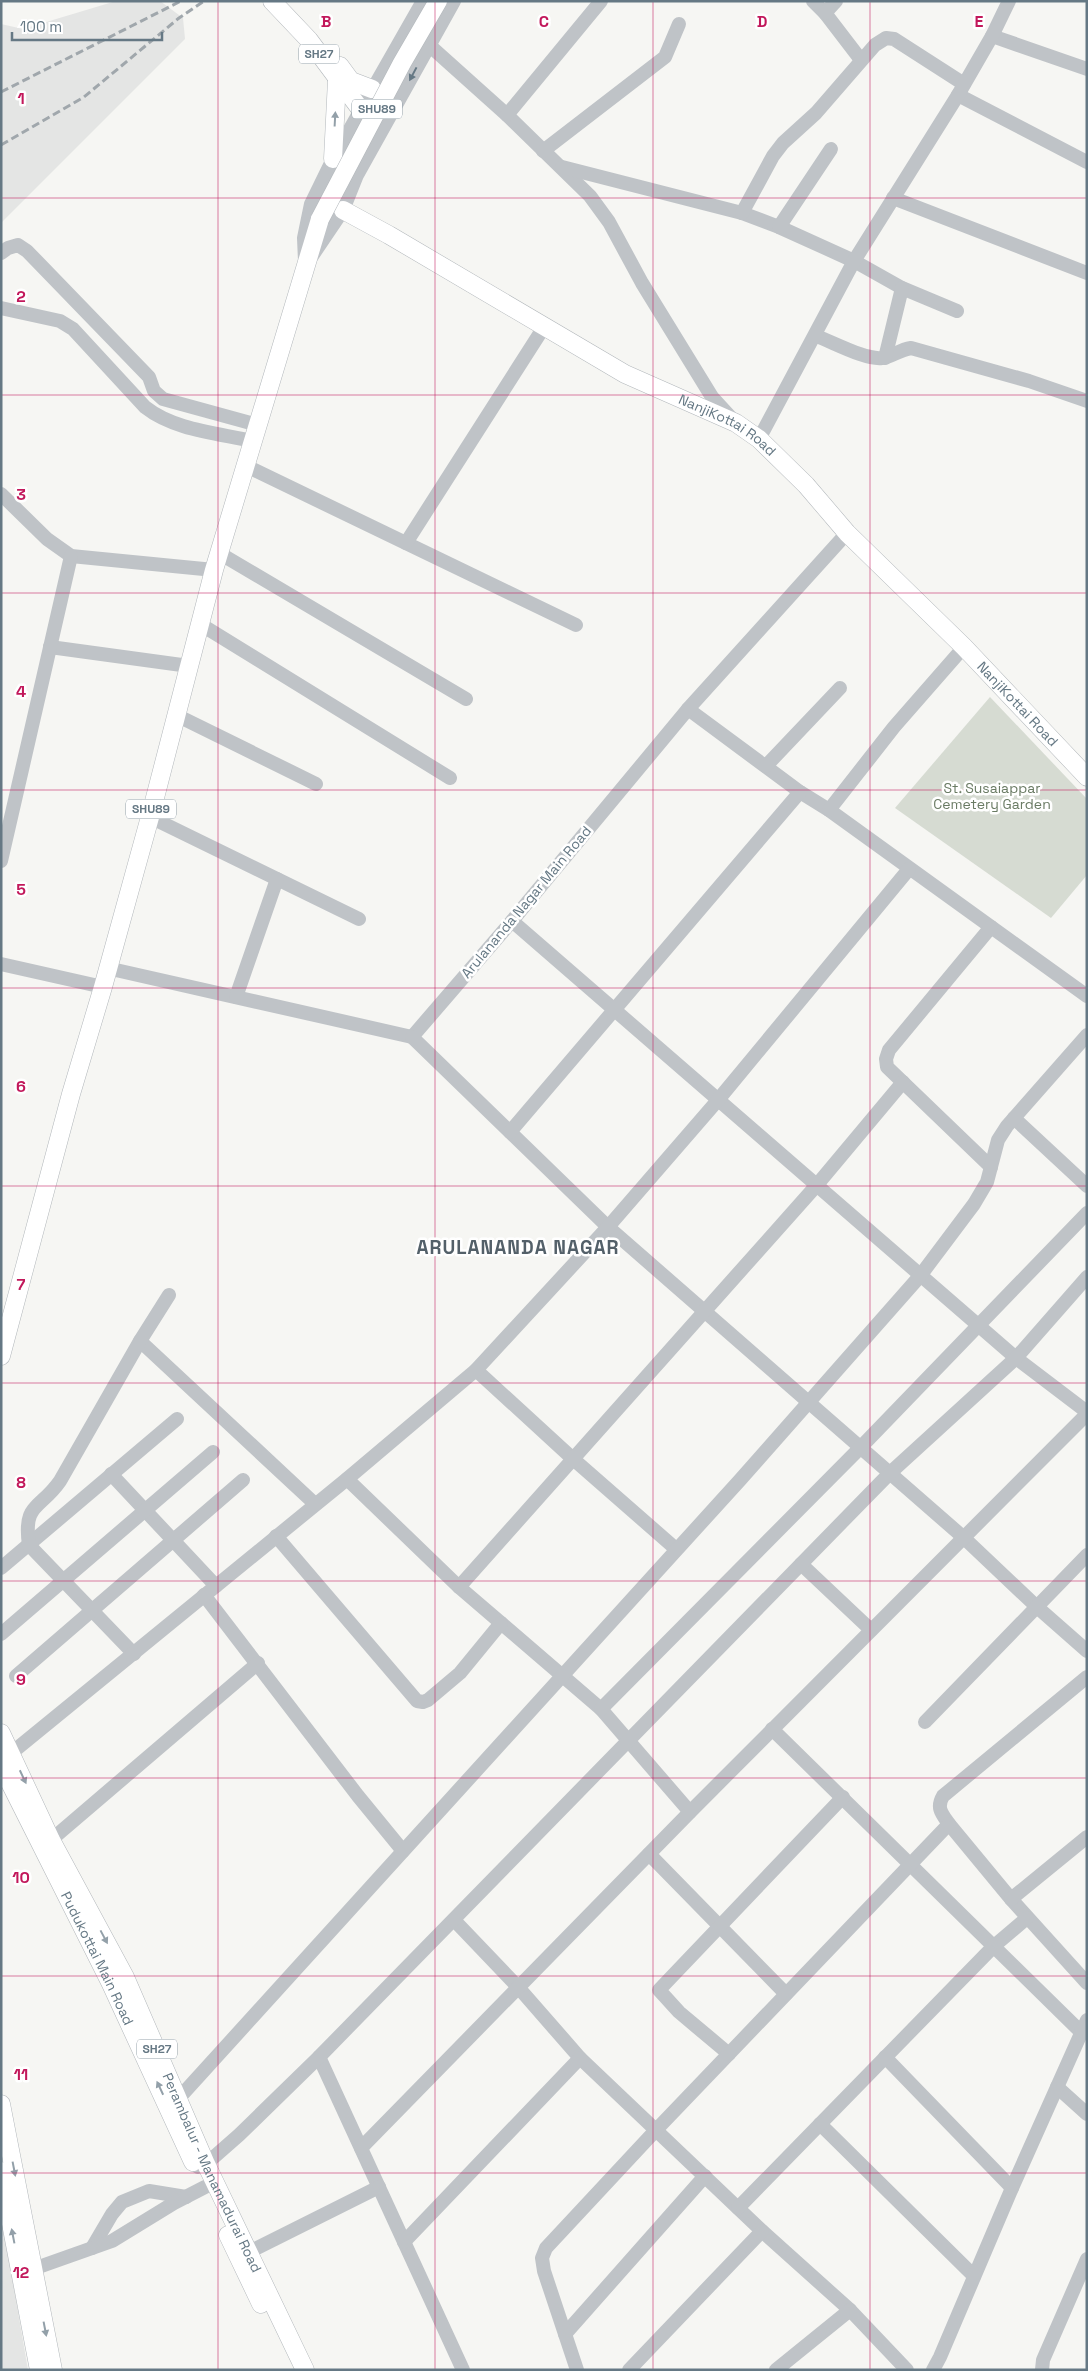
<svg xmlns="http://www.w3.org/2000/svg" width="1088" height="2371" font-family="'Space Grotesk',sans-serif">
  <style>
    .built { fill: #e4e5e4 }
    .green { fill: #d6dbd2 }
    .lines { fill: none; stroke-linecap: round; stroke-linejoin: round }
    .major-casing { stroke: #b2b7bb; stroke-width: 19 }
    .minor { stroke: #bfc3c7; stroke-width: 14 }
    .major { stroke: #fff; stroke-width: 18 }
    .rail { stroke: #a0a7ac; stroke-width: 3; stroke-dasharray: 8 4; stroke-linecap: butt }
    .major-bridge-casing { stroke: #b2b7bb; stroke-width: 19; stroke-linecap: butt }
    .major-bridge { stroke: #fff; stroke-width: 18 }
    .oneway { fill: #657884 }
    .oneway2 { fill: #93a0a9 }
    .grid { fill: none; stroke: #c2185b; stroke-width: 1; stroke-opacity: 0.55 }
    .labels { text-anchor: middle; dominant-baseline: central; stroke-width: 5; stroke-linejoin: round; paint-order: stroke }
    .shield { fill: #fff; stroke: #93a0a9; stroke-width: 1 }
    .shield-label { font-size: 12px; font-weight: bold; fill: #657884 }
    .street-label { font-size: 14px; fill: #657884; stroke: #fff }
    .park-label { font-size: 14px; fill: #6a7b64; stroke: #fff }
    .district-label { font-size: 19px; font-weight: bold; letter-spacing: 1px; fill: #536069; stroke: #fff }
    .grid-label { font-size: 16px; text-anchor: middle; font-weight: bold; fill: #c2185b; stroke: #fff; stroke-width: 5; stroke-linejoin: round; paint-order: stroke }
  </style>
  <rect width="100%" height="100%" fill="#f6f6f3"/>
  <g class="built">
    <polygon points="116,1 160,1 183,18 185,39 1,223 1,24 23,29"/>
    <polygon points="1,2212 28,2370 1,2370"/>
  </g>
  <polygon class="green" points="990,697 1087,799 1087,875 1051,918 895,808"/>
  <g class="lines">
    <g class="major-casing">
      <g id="major">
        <polyline points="272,1 309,40 361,110"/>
        <polyline points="340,66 351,81 372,89"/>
        <polyline points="333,159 337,80"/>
        <path id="s1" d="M 343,210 L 389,235 L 625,374 L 736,423 L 759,439 L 806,485 L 847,533 L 964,647 L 1087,777"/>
        <polyline points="1,1356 71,1094 103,987 150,817 214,570 320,219"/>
        <path id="s2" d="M 1,1733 L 51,1840 L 125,1977 L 206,2164 L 305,2370"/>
        <path id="s3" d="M 1,1765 L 111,1984 L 193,2162"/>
        <polyline points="1,2104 53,2370"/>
        <polyline points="1,2171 39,2370"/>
        <polyline points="228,2235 261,2304"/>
      </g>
    </g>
    <g class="minor">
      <polyline points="813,1 825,13 861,60"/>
      <polyline points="825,13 836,1"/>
      <polyline points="406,32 429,45 507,115 590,196 609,222 642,283 712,397 734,421"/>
      <polyline points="992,36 1087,69"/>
      <polyline points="958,95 1087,162"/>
      <polyline points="507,115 601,1"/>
      <polyline points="543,151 665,57 679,24"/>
      <polyline points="562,167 742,213 779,227 854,261 902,288 957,311"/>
      <polyline points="893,198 1087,273"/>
      <polyline points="742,213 773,156 783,143 816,113 875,45 886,38 894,39 964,84"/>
      <polyline points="779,227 831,149"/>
      <polyline points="1,253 8,248 18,245 27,251 149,377 154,391 163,399 258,425"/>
      <polyline points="312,256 343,210 357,175 454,1"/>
      <polyline points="305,261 304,238 311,204 333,159 423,1"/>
      <path d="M 1,308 L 60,321 L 73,329 L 145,407 C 174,430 217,433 252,441"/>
      <path d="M 816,336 C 833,342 865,360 882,358 C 891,357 899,350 911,348 L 1029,381 L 1087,401"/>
      <polyline points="885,358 902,288"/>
      <polyline points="759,439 854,261 958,95 992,36 1009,1"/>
      <polyline points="244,465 576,625"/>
      <polyline points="1,494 47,539 71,556 214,570"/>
      <polyline points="406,543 544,327"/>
      <polyline points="219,553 466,699"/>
      <polyline points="200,624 450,778"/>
      <polyline points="50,647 189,666"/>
      <polyline points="688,709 800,792 829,810 1087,996"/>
      <polyline points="176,715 316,784"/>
      <polyline points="766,766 840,688"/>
      <polyline points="829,810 894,727 964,647"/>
      <polyline points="150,817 359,919"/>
      <polyline points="1,861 71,556"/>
      <polyline points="512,921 1016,1358 1087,1412"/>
      <polyline points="991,927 889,1050 886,1059 887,1067 991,1167"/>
      <polyline points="1,964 103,987"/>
      <polyline points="107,968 412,1037 512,921 688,709 847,533"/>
      <polyline points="236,997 277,879"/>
      <polyline points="412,1037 608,1227 963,1537 1037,1607 1087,1651"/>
      <polyline points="1014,1118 1087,1186"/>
      <polyline points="510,1132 800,792"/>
      <polyline points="140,1341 315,1504"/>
      <polyline points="476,1370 572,1458 676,1549"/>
      <polyline points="111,1474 216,1586"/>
      <polyline points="347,1479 459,1587 601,1709 690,1812"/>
      <polyline points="276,1536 417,1701 423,1702 428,1700 460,1673 501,1623"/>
      <polyline points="801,1564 871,1630"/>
      <polyline points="1,1568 177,1419"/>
      <polyline points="459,1587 816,1186 903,1082"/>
      <polyline points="204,1595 358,1796 403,1851"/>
      <polyline points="1,1634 213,1452"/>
      <path d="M 134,1654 L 29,1545 C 23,1502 40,1510 60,1481 L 140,1341 L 169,1295"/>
      <polyline points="16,1676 243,1480"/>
      <path d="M 1087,1677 L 943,1796 C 936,1808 942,1814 949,1824 L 1011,1899 L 1087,1983"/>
      <polyline points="601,1709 860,1448 1087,1213"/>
      <polyline points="925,1722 1087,1555"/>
      <polyline points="772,1729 1081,2032"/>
      <polyline points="4,1759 347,1479 476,1370 608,1227 718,1100 909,869"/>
      <polyline points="51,1840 258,1663"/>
      <polyline points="649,1854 786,1994"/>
      <polyline points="1011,1899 1087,1837"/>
      <polyline points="454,1920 518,1987 580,2058 762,2231 850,2310 907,2370"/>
      <polyline points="729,2054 679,2012 659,1990 843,1797"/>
      <polyline points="319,2057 463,2370"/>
      <polyline points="885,2057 1012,2188"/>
      <polyline points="1057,2087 1087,2114"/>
      <polyline points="179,2098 740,1480 920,1276 974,1204 987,1182 998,1140 1007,1126 1087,1035"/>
      <polyline points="820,2124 974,2276"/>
      <polyline points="361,2148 690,1812 1087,1414"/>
      <polyline points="198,2167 206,2164 239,2135 319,2057 890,1473 1016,1358 1087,1277"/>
      <polyline points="738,2208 994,1946 1027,1918"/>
      <polyline points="404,2242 580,2058"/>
      <polyline points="92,2248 112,2214 122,2202 149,2191 186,2197"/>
      <polyline points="249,2252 379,2187"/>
      <polyline points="33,2269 112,2241 174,2203 205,2187"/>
      <polyline points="565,2334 705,2176"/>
      <polyline points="577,2370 544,2271 542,2258 546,2248 656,2130 949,1824"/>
      <polyline points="629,2370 762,2231"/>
      <polyline points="776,2370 850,2310"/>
      <polyline points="933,2370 940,2357 1012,2188 1087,2020"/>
      <polyline points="1042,2370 1043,2360 1087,2259"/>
    </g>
    <use href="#major" class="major"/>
    <g class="rail">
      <polyline points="1,92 181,1"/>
      <polyline points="1,145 84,97 179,18 204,1"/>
    </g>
    <g class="major-bridge-casing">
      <polyline id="major-bridge" points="320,219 402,63 438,1"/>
    </g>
    <use href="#major-bridge" class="major-bridge"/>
  </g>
  <defs><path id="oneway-solid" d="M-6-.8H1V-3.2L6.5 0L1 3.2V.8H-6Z" transform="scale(1.25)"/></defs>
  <use class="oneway" href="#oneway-solid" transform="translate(413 74) rotate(118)"/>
  <g class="oneway2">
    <use href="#oneway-solid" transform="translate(335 119) rotate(-87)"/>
    <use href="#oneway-solid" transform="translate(23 1777) rotate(65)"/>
    <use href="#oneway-solid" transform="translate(104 1937) rotate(62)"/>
    <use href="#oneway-solid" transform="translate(160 2088) rotate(-115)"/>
    <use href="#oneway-solid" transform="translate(14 2169) rotate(79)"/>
    <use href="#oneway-solid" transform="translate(13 2236) rotate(-101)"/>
    <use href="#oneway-solid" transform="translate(45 2329) rotate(79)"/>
  </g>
  <path class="grid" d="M 218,1 L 218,2370M 435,1 L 435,2370M 653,1 L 653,2370M 870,1 L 870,2370M 1,198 L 1087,198M 1,395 L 1087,395M 1,593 L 1087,593M 1,790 L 1087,790M 1,988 L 1087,988M 1,1186 L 1087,1186M 1,1383 L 1087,1383M 1,1581 L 1087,1581M 1,1778 L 1087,1778M 1,1976 L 1087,1976M 1,2173 L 1087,2173"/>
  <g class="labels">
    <g class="shield">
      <rect x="299" y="44.5" width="40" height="19" rx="4"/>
      <rect x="352" y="99.5" width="50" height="19" rx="4"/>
      <rect x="126" y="799.5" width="50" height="19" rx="4"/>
      <rect x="137" y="2039.5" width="40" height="19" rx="4"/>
    </g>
    <g class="shield-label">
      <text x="319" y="54">SH27</text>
      <text x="377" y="109">SHU89</text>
      <text x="151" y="809">SHU89</text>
      <text x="157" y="2049">SH27</text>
    </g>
    <g class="street-label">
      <text stroke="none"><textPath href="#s1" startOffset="441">NanjiKottai Road</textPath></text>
      <text stroke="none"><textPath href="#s1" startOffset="846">NanjiKottai Road</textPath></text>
      <text transform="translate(526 902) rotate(-50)">Arulananda Nagar Main Road</text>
      <text stroke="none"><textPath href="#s3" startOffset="216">Pudukottai Main Road</textPath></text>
      <text stroke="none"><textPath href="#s2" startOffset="488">Perambalur - Manamadurai Road</textPath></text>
    </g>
    <g class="park-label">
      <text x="992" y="788">St. Susaiappar<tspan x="992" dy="16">Cemetery Garden</tspan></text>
    </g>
    <g class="district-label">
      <text x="518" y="1247">ARULANANDA NAGAR</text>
    </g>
  </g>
  <g class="grid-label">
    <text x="326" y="27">B</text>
    <text x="544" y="27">C</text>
    <text x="762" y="27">D</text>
    <text x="979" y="27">E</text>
    <text x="21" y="104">1</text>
    <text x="21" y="302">2</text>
    <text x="21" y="500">3</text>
    <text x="21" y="697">4</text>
    <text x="21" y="895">5</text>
    <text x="21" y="1092">6</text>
    <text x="21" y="1290">7</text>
    <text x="21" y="1488">8</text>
    <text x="21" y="1685">9</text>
    <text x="21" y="1883">10</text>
    <text x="21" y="2080">11</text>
    <text x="21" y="2278">12</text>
  </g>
  <rect width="1088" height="2371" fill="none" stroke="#657884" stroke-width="5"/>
  <path d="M12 32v8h150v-8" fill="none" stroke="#657884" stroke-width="2.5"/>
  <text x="20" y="32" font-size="15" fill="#657884" stroke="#ffffff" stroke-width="4" paint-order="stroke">100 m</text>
</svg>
